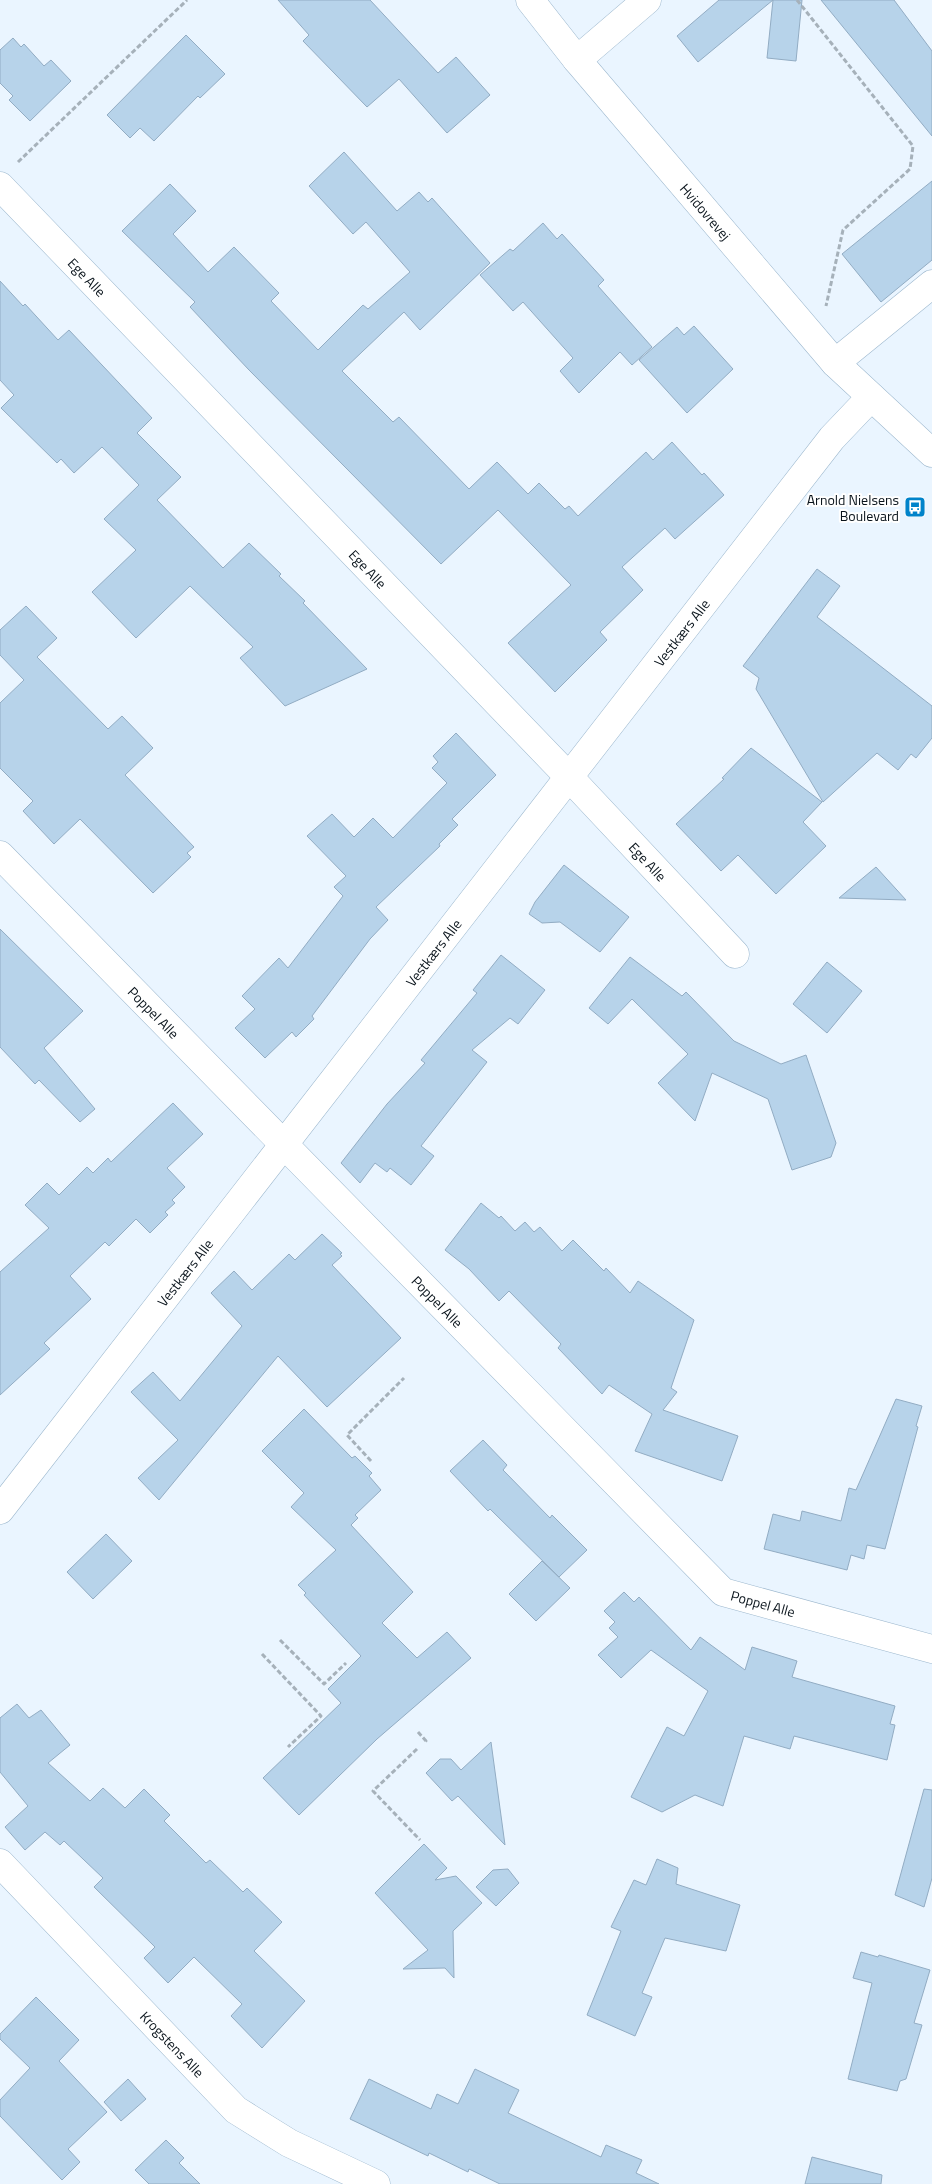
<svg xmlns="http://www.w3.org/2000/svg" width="932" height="2184" font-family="'Titillium Web',sans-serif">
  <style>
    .building { fill: #b7d3ea; stroke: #92acc3 }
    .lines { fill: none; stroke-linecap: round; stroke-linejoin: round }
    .street-casing { stroke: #9db8ce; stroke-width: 29 }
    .secondary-casing { stroke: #9db8ce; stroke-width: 29 }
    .path { stroke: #a6b1ba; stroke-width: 3; stroke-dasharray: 5 2.5; stroke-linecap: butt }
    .street { stroke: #fff; stroke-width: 28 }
    .secondary { stroke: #fff; stroke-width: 28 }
    .labels { text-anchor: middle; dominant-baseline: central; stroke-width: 4; stroke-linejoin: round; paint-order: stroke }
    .street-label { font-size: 14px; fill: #09131b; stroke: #fff }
    .poi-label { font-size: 14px; fill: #09131b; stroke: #fff; text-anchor: end }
  </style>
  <rect width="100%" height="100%" fill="#eaf5ff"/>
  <g class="building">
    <polygon points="278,0 370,0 438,73 456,57 490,95 447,133 399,79 367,107 303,41 309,35"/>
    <polygon points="719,0 773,0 698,62 677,36"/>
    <polygon points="773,0 802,0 796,61 767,58"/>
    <polygon points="821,0 894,0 932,51 932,136"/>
    <polygon points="186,35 225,74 200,98 198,96 154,141 140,128 130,138 107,115"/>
    <polygon points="13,38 21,47 24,44 44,66 51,60 71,81 30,121 9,100 13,96 0,83 0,50"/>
    <polygon points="344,152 397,211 419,192 428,202 432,198 490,263 420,330 404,312 342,371 393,422 399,417 469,489 497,462 528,494 539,483 565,509 569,506 578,516 646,452 653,460 672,442 702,475 704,473 724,495 675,539 665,528 622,567 643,590 600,632 607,640 555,692 508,643 571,585 498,510 441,564 249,370 190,307 195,302 122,231 170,184 196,211 173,234 208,272 234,247 279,293 271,301 318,350 363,305 368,309 410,272 366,222 353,234 309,186"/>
    <polygon points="932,181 932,260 881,302 842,254"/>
    <polygon points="543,223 557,239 562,234 604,280 598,286 652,347 632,365 620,352 579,393 560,371 573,358 523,302 513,311 480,275 510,249 513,251"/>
    <polygon points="0,281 23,306 25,304 58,340 69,330 152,418 137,433 181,477 157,500 223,568 249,543 281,574 279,576 305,601 303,603 367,669 285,706 240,658 253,647 190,586 136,638 92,592 136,550 104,519 139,485 102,447 74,473 61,459 57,463 1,408 14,395 0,380"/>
    <polygon points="694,326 733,369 687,413 639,360 677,327 684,335"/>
    <polygon points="817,569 840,586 817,617 932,706 932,738 916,758 911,754 898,770 877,753 823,802 756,689 759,678 743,666"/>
    <polygon points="26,606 57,638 37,657 108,729 122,716 153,748 125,775 194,847 187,853 191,857 153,893 80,819 54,844 23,811 33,801 0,768 0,703 24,680 0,655 0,630"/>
    <polygon points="456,733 496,775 452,819 458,825 439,844 440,846 376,907 388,920 370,939 312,1016 314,1019 296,1037 292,1032 265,1058 235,1028 255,1009 242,996 279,958 288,968 343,896 334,887 346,876 307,836 332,814 354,837 373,818 393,838 447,783 432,768 438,762 433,756"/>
    <polygon points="751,748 822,802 803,822 826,846 776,894 738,855 721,871 676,824 724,779 722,778"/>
    <polygon points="564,865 629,917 600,952 560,922 542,923 529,914 535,902"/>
    <polygon points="876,867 906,900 839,898"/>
    <polygon points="0,929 83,1011 44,1048 95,1109 80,1122 39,1080 35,1084 0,1047"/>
    <polygon points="501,955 545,990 518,1024 510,1018 472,1050 487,1062 421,1146 434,1156 411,1185 390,1168 387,1172 375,1163 360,1183 341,1163 387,1104 425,1063 421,1060 477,993 473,990"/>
    <polygon points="630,957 682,996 686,992 734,1041 781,1064 806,1055 836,1143 831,1157 792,1170 768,1099 712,1073 695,1121 658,1083 688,1054 632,999 608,1024 589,1008"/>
    <polygon points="827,962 862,991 827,1033 793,1004"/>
    <polygon points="173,1103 203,1134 167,1168 185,1187 172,1200 175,1203 165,1212 168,1215 150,1233 136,1219 109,1246 105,1242 70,1276 91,1299 44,1343 50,1349 0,1395 0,1272 49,1228 25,1205 47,1183 59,1195 87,1167 93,1173 108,1158 111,1162"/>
    <polygon points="481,1203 499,1218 501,1216 515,1231 525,1222 534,1232 540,1227 562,1251 573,1240 604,1271 606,1268 630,1293 638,1281 694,1320 671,1388 677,1392 663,1410 738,1436 722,1481 635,1451 652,1414 609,1385 602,1394 558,1348 561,1344 509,1291 499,1301 469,1269 445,1250"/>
    <polygon points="322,1234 342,1253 340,1254 342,1256 332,1265 401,1338 327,1407 278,1356 159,1500 138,1478 178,1440 131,1392 153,1372 180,1401 242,1326 211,1293 234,1271 252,1290 289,1254 295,1260"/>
    <polygon points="896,1399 922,1406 916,1426 918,1427 885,1549 867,1545 864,1559 851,1555 847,1570 764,1549 773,1514 800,1521 802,1511 841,1521 849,1488 856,1490"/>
    <polygon points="304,1409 352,1458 355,1456 372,1473 369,1476 381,1490 355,1515 358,1518 351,1525 413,1592 382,1623 417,1658 447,1632 471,1658 377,1739 299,1815 263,1778 341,1703 328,1689 361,1656 304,1595 306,1593 298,1585 336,1550 291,1507 304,1493 262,1451"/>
    <polygon points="483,1440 507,1465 503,1470 550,1518 552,1515 587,1550 559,1577 490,1509 488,1511 450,1471"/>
    <polygon points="106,1534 132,1561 93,1599 67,1572"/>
    <polygon points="542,1561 570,1588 536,1621 509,1594"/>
    <polygon points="624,1592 634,1602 639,1597 691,1650 700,1637 745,1670 752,1647 797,1661 792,1677 895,1706 890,1724 895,1725 887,1760 794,1736 790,1749 744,1736 723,1806 695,1795 662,1812 631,1797 667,1727 684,1736 708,1691 651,1650 621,1678 598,1655 618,1637 609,1628 615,1622 604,1611"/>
    <polygon points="17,1704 29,1718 41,1710 70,1745 48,1763 90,1801 103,1788 125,1808 144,1789 170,1815 164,1821 206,1863 210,1860 243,1892 247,1888 282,1922 254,1951 305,2001 262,2048 231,2016 242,2004 194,1957 168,1983 144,1958 155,1947 94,1887 103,1878 64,1841 60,1845 45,1832 25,1850 5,1827 28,1806 0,1772 0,1718"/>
    <polygon points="491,1742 505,1845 458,1796 452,1801 426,1773 440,1759 451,1759 461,1770"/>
    <polygon points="924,1789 932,1790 932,1878 924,1907 895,1895"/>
    <polygon points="424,1844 447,1868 435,1880 456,1876 482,1903 453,1931 454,1978 445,1968 403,1969 428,1950 375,1893"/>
    <polygon points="657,1859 678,1868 676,1884 740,1905 726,1951 665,1938 642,1993 652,1997 635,2036 587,2015 621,1931 611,1927 634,1880 646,1885"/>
    <polygon points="508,1869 519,1883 496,1906 476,1887 493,1870"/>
    <polygon points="861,1952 878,1957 879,1955 930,1970 914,2023 922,2025 906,2079 900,2081 897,2091 848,2079 872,1983 853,1978"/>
    <polygon points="36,1997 79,2040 59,2061 107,2112 68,2149 80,2162 62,2180 0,2116 0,2100 30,2068 0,2039 0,2034"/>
    <polygon points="475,2069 519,2090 508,2113 601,2157 606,2145 642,2160 636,2173 659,2184 500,2184 469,2169 468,2172 429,2153 428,2156 350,2119 369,2079 431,2109 437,2094 458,2104"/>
    <polygon points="128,2079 146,2099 121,2121 104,2102"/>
    <polygon points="166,2140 184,2158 179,2163 200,2184 149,2184 135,2170"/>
    <polygon points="812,2157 882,2175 881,2184 805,2184"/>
  </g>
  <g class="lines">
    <g class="street-casing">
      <g id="street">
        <polyline points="577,60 647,0"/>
        <path id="s1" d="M 0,186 L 569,777 L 735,954"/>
        <polyline points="835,363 932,284"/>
        <path id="s2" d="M 0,855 L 723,1592 L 932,1649"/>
        <path id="s3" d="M 0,1510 L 832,438 L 871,397"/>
        <path id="s4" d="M 0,1863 L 236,2110 L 289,2143 L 376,2184"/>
      </g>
    </g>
    <g class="secondary-casing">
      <g id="secondary">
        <path id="s5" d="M 530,0 L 577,60 L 835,363 L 932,453"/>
      </g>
    </g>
    <g class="path">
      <polyline points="797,0 913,146 910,169 843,230 826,306"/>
      <polyline points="18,162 187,0"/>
      <polyline points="371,1461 347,1435 404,1378"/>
      <polyline points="280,1640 324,1684 346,1663"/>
      <polyline points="262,1654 321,1716 288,1747"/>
      <polyline points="418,1732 426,1741 425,1742"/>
      <polyline points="417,1749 373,1791 420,1840"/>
    </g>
    <use href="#street" class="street"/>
    <use href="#secondary" class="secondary"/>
  </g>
  <defs>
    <g id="bus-square" transform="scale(1.125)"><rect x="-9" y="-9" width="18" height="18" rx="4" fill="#0083ca" stroke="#fff"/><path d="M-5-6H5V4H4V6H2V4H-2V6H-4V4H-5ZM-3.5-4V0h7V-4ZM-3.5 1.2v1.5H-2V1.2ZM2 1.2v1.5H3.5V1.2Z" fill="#fff"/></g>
  </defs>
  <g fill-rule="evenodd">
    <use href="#bus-square" x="915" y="507"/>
  </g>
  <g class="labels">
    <g class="street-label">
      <text stroke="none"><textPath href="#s5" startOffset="275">Hvidovrevej</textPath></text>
      <text stroke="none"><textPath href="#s1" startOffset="126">Ege Alle</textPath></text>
      <text stroke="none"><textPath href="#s1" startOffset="531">Ege Alle</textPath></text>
      <text stroke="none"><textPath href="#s3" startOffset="1111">Vestkærs Alle</textPath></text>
      <text stroke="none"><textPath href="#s1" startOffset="936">Ege Alle</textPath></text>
      <text stroke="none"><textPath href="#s3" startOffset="706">Vestkærs Alle</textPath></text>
      <text stroke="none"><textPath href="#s2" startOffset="220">Poppel Alle</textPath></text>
      <text stroke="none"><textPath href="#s3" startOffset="301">Vestkærs Alle</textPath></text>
      <text stroke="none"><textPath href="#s2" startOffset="625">Poppel Alle</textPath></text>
      <text stroke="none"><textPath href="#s2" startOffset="1074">Poppel Alle</textPath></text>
      <text stroke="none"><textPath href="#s4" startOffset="250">Krogstens Alle</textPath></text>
    </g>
    <g class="poi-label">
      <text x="899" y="499">Arnold Nielsens<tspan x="899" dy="16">Boulevard</tspan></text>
    </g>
  </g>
</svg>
